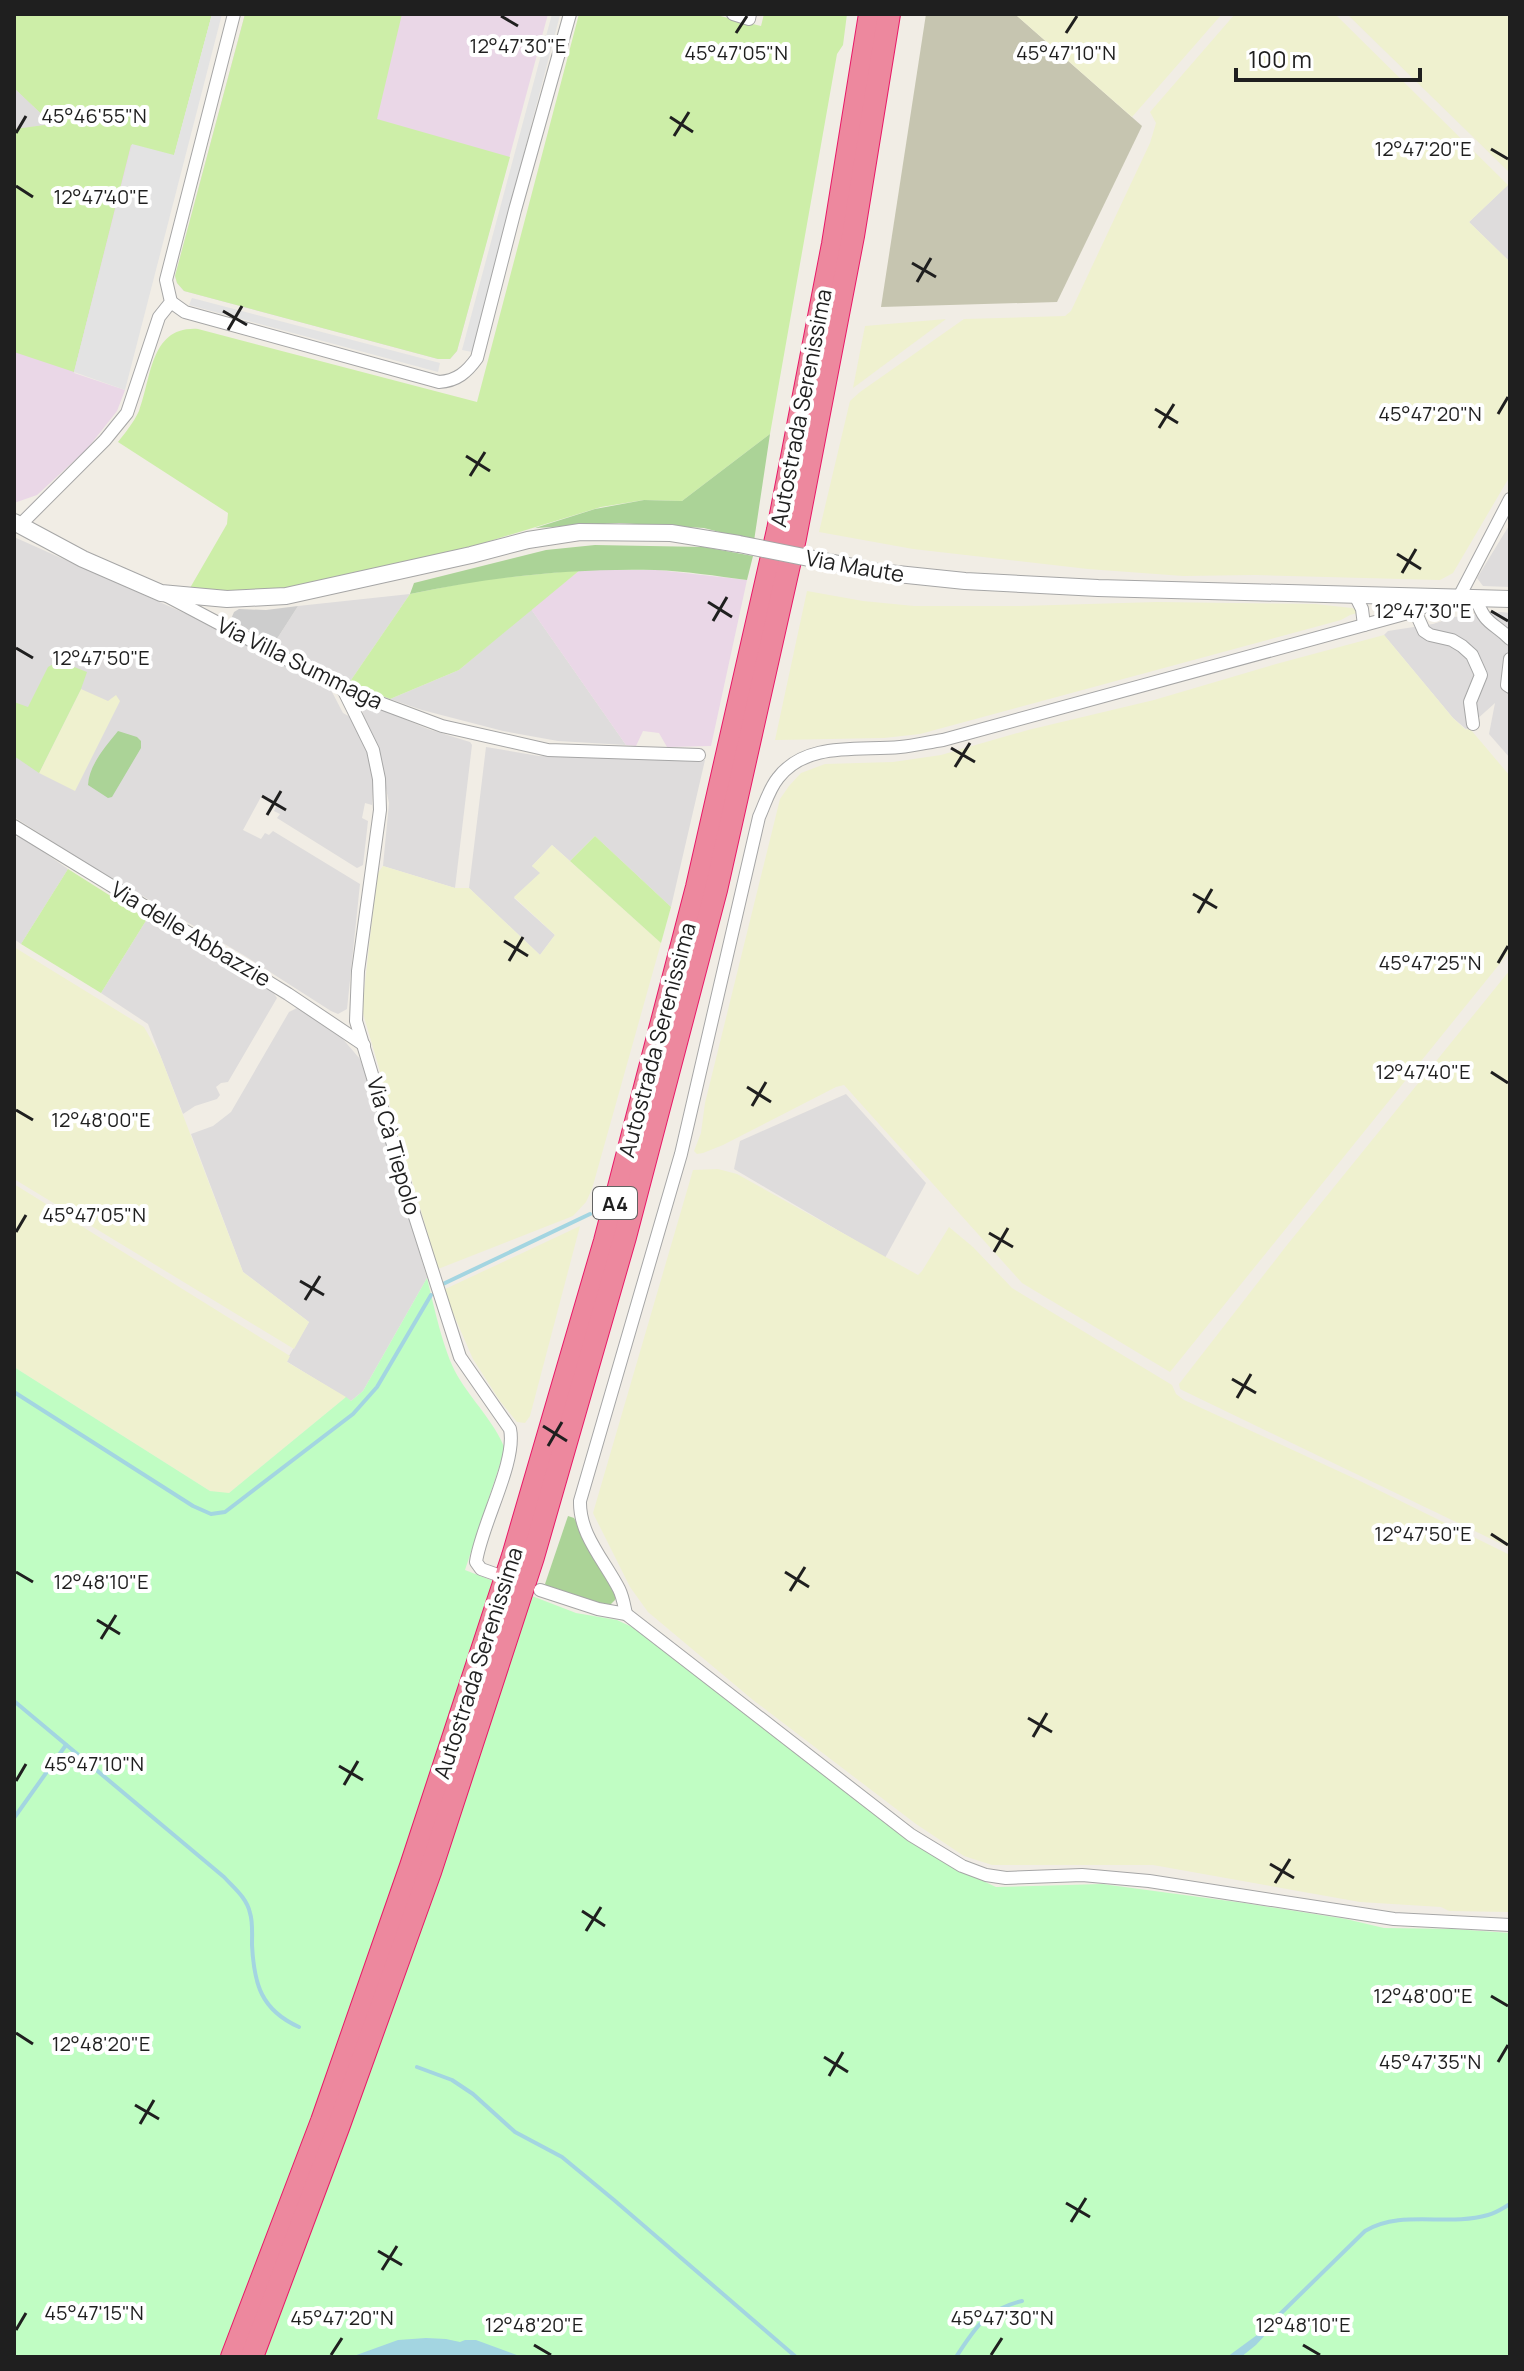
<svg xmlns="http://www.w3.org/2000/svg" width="1524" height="2371" font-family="Manrope,sans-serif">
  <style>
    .residential { fill: #dedcdc }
    .industrial { fill: #ead7e7 }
    .religious { fill: #cdcdcd }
    .construction { fill: #c6c5b0 }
    .farmland { fill: #eff1cf }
    .grass { fill: #cdeea8 }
    .forest { fill: #abd397 }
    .park { fill: #c0fdc3 }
    .parking { fill: #e3e3e3 }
    .water { fill: #a3d5e1 }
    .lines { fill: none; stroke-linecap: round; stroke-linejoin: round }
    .stream { stroke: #a3d5e1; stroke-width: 4 }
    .minor-casing { stroke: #a6a6a6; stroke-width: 14 }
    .tertiary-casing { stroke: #a6a6a6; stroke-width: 18 }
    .motorway-casing { stroke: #e81967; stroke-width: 24 }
    .minor { stroke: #fff; stroke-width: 12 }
    .tertiary { stroke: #fff; stroke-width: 16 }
    .motorway { stroke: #ed889e; stroke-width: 22 }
    .tertiary-bridge-casing { stroke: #a6a6a6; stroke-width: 18; stroke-linecap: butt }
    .tertiary-bridge { stroke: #fff; stroke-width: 16 }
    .ticks { fill: none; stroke: #1f1f1f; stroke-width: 3 }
    .labels { text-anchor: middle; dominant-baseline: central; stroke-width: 8; stroke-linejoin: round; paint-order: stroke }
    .shield { fill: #fff; stroke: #626262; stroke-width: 2 }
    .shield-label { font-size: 20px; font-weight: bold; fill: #1f1f1f }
    .street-label { font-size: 22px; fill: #1f1f1f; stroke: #fff }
    .ticks-label { font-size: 20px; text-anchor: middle; fill: #1f1f1f; stroke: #fff; stroke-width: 8; stroke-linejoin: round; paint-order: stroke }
  </style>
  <rect width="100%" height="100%" fill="#f1ede5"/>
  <g class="residential">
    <polygon points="14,88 53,125 14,129"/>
    <polygon points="1510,183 1510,262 1469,222"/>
    <polygon points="1510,524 1510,587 1483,586 1477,578"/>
    <polygon points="14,537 191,616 331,690 343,713 352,718 366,743 374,774 372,805 365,803 362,818 368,821 363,865 357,868 277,818 280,814 274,811 278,803 262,795 243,830 261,839 265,833 269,835 273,831 360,884 347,1009 338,1014 331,1011 245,956 83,861 14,817"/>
    <polygon points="410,594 349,683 273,645 298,606"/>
    <polygon points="531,609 626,745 558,741 503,731 422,710 390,699 459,670"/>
    <polygon points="1501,612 1510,613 1510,758 1489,734 1495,703 1466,729 1453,718 1384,635 1388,631 1433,624 1454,617"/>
    <polygon points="359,702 364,702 428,729 470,742 472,745 455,888 383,866 389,803 381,764"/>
    <polygon points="486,747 539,756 705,760 671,907 595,836 570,861 552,845 532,866 541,873 514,898 555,935 540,955 469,888"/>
    <polygon points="19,835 68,869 21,944 14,939 14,839"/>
    <polygon points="147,919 229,964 230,969 273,992 277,998 228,1082 221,1083 216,1087 220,1095 217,1099 195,1106 183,1114 148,1024 101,993"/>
    <polygon points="297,1008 342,1038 360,1059 372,1091 427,1278 363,1391 351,1401 286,1361 309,1322 243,1272 191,1134 213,1126 231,1112 289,1012"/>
    <polygon points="846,1094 926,1183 885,1258 734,1169 740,1141"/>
  </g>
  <g class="industrial">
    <polygon points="14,14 212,14 74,373 125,390 117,411 87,449 37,495 14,503 14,129 52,124 14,88"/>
    <polygon points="245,14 548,14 457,351 450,359 438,359 184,291 177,283 175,276"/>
    <polygon points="580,570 658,570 747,580 711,746 667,747 659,733 643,731 636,746 626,745 531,609"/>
  </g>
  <polygon class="religious" points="298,606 273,645 231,619 234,612 239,609 266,610"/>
  <polygon class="construction" points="926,14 1015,14 1142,126 1057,302 881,307"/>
  <g class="farmland">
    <polygon points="1015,14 1222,14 1132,117"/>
    <polygon points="1235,14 1335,14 1508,185 1469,222 1510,262 1510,476 1453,573 1440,580 1255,575 1183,576 1088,569 913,549 819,532 850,401 860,392 964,319 1065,316 1071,311 1150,143 1156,123 1150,112"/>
    <polygon points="1347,14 1510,14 1510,173"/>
    <polygon points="946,319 853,388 865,326"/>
    <polygon points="807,591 863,601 914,606 1021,606 1157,602 1315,604 1352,608 1357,610 1357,613 1350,615 1341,620 920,734 884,738 775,740"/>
    <polygon points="1384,635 1453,718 1465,729 1471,730 1510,776 1510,951 1170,1372 1022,1283 844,1085 836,1087 723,1145 703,1153 697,1154 694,1151 701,1133 705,1103 780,799 789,786 801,773 825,764 893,762 941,755 1028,730 1154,700 1276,664"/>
    <polygon points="81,689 108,701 116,695 120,701 75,791 39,773"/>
    <polygon points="552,845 661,943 592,1189 586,1202 573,1216 438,1269 362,1010 377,874 383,866 455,888 469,888 540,955 555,935 514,897 540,873 532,866"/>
    <polygon points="14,947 144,1027 160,1055 243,1272 309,1322 294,1349 14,1179"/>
    <polygon points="1510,970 1510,1548 1186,1392 1180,1389 1179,1384 1287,1245"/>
    <polygon points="718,1169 737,1174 918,1275 922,1271 949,1227 973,1247 1012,1288 1172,1385 1176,1394 1184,1400 1360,1481 1510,1555 1510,1912 1449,1911 1441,1907 1360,1902 1153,1865 992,1865 964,1856 916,1824 753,1700 648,1612 630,1587 593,1513 693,1170"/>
    <polygon points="14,1184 290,1356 287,1362 346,1397 229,1493 218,1493 210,1491 14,1367"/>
    <polygon points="580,1226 530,1416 525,1423 517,1422 500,1401 473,1359 443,1290"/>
  </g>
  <g class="grass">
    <polygon points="14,14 212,14 174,156 131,145 74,372 14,352 14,129 52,124 14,88"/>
    <polygon points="245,14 402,14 377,119 510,157 457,351 450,359 438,359 184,291 177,283 175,276"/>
    <path d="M 579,14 L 712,14 L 761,26 L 764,14 L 847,14 L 843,45 L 837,54 L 770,434 L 682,501 L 644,500 L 601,507 L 480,544 L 308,586 L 246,592 L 190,588 L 227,524 L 228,513 L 118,442 C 125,433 134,422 139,411 C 152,377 150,326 198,329 L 477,402 Z"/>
    <polygon points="580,570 459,670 390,699 349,683 410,594 480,580"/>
    <polygon points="59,661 87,672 81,689 39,773 14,756 14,702 28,707 48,667"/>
    <polygon points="595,836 671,907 661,943 570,861"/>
    <polygon points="68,869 147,919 101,993 21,944"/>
  </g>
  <g class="forest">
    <polygon points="770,434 754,541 704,528 619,523 535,528 595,509 644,500 682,501"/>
    <path d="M 595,545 L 704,547 L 753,556 L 747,580 C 716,576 685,571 655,570 C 571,568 492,577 410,594 L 414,583 L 546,550 Z"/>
    <path d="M 118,731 L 137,737 L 141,741 L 141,748 L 112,797 L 108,798 L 88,785 C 89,765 106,746 118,731 Z"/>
    <polygon points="568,1516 574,1518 615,1592 615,1600 609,1606 549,1590 545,1584"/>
  </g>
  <path class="park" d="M 427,1278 C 434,1306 443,1350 457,1375 C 472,1401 494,1421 505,1449 L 465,1570 L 576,1613 L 617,1620 L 632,1627 L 909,1839 L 951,1866 L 996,1887 L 1102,1884 L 1244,1903 L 1346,1919 L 1384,1928 L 1453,1929 L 1510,1933 L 1510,2357 L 507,2357 L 469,2346 L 376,2357 L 14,2357 L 14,1367 L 210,1491 L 229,1493 L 346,1397 L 351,1401 L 363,1391 Z"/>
  <g class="parking">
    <polygon points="212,14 222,14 125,390 74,372 132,144 174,155"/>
    <polygon points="552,14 560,15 472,352 462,350"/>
    <polygon points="192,298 440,363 438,372 189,305"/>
  </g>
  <g class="water">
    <polygon points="1272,2316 1278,2321 1256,2345 1241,2357 1227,2357 1257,2335"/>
    <polygon points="426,2338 446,2339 460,2342 465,2340 476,2340 522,2357 351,2357 398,2340"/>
  </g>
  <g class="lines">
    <g class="stream">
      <polyline points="443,1284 590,1214"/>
      <polyline points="14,1392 193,1506 211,1514 225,1512 353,1414 377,1387 431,1295"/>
      <path d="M 14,1701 L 224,1877 C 234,1888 247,1898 250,1913 C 253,1922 252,1934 252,1945 C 254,1984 261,2010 299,2027"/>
      <polyline points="14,1818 66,1745"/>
      <polyline points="417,2067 452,2080 473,2094 515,2132 562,2157 614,2200 796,2357"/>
      <path d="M 1272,2322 L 1365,2231 C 1402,2209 1447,2227 1488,2215 C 1496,2213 1503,2208 1510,2204"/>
      <path d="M 956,2357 C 976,2327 985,2310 1022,2301"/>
    </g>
    <g class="minor-casing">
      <g id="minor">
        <polyline points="733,14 749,19 750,14"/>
        <path d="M 171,302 L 185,312 L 439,382 C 457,381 467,372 477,358 L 515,210 L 570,14"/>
        <polyline points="20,525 105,440 127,413 159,317 171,302 166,280 234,14"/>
        <polyline points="1355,595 1362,609 1364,625"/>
        <polyline points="167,596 343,689 442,726 548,750 699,755"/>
        <polyline points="1459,597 1510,499"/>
        <path d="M 1476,598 C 1485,626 1494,622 1510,639"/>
        <polyline points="1415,611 1424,631 1430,635 1452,640 1462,646 1472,655 1481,675 1470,702 1473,724"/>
        <polyline points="1510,659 1507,685 1510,687"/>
        <path d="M 343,689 L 373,750 L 379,779 L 380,810 L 358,971 L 356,1021 L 409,1198 L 460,1357 L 510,1429 C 517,1462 481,1525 476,1562 L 481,1569 L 495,1574"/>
        <polyline points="14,826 288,994 364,1045"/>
        <polyline points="540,1590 598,1609 626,1614 911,1835 962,1866 986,1875 1006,1878 1082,1875 1149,1881 1394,1919 1510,1925"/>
        <path d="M 626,1614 C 624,1605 623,1597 619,1589 C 604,1560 579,1534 580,1501 L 681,1154 L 759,817 C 765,804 769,789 778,778 C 806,741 860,751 900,747 C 914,746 929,742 943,740 L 1408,613 L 1443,600"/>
      </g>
    </g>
    <g class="tertiary-casing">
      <g id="tertiary">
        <polyline points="14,522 83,559 161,593 227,599 286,596 471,555 528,540 580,532 671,533 739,544"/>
        <polyline points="829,562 878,572 965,581 1098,588 1510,599"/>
      </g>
    </g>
    <g class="motorway-casing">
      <g id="motorway">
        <polyline points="232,2357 322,2121 411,1866 513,1556 605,1241 697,887 778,530 833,244 870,14"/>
        <polyline points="252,2357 339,2125 430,1872 533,1557 625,1237 716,890 795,538 853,236 889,14"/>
      </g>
    </g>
    <use href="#minor" class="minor"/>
    <use href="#tertiary" class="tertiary"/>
    <use href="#motorway" class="motorway"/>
    <g class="tertiary-bridge-casing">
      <polyline id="tertiary-bridge" points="739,544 829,562"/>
    </g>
    <use href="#tertiary-bridge" class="tertiary-bridge"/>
  </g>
  <path class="ticks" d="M 501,16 L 518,26M 736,33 L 747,16M 1066,33 L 1077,16M 670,117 L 693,132M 16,133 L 26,116M 674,136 L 689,112M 1491,149 L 1508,159M 16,186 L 33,197M 912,263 L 936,277M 917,282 L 931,258M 223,311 L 247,325M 228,330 L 242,306M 1155,409 L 1178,423M 1498,414 L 1508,397M 1159,428 L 1174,404M 466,456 L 490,471M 470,476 L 485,452M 1397,554 L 1421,569M 1402,573 L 1416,549M 708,602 L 732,617M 1491,611 L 1508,621M 713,621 L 727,597M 16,648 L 33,658M 951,748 L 975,762M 955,767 L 970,743M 262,796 L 286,810M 267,815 L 281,791M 1193,894 L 1217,908M 1198,913 L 1212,889M 504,941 L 528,956M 509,961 L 523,937M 1498,963 L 1508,946M 1491,1072 L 1508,1083M 747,1087 L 771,1102M 752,1106 L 766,1082M 16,1110 L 33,1120M 16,1232 L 26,1215M 989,1233 L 1013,1247M 994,1252 L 1008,1228M 300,1281 L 324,1295M 305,1300 L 320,1276M 1232,1379 L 1256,1393M 1237,1398 L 1251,1374M 543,1426 L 567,1441M 548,1446 L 562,1422M 1491,1534 L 1508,1545M 16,1572 L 33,1582M 785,1572 L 809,1587M 790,1591 L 805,1567M 97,1620 L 120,1634M 101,1639 L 116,1615M 1028,1718 L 1052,1732M 1033,1737 L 1047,1713M 339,1766 L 363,1780M 16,1781 L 26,1764M 344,1785 L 358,1761M 1270,1864 L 1294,1878M 1275,1883 L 1290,1859M 582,1911 L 605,1926M 586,1931 L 601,1907M 1491,1996 L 1508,2006M 16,2033 L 33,2044M 824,2057 L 848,2072M 1498,2062 L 1508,2045M 829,2076 L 843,2052M 135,2105 L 159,2119M 140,2124 L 154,2100M 1066,2203 L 1090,2217M 1071,2222 L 1086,2198M 378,2251 L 402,2265M 382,2270 L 397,2246M 16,2330 L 26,2313M 534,2345 L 551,2355M 1303,2345 L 1320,2355M 331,2355 L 342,2338M 991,2355 L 1002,2338"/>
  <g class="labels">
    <rect class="shield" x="593" y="1187" width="44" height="32" rx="6"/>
    <g class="shield-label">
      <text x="615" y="1203">A4</text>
    </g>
    <g class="street-label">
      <text transform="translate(801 408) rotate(-79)">Autostrada Serenissima</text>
      <text transform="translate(855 566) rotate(10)">Via Maute</text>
      <text transform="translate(300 663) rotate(26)">Via Villa Summaga</text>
      <text transform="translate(191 934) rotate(31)">Via delle Abbazzie</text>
      <text transform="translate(657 1040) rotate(-75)">Autostrada Serenissima</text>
      <text transform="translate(394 1146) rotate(74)">Via Cà Tiepolo</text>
      <text transform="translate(478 1663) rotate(-72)">Autostrada Serenissima</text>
    </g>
  </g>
  <g class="ticks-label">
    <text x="518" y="53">12°47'30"E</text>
    <text x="736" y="60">45°47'05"N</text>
    <text x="1066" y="60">45°47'10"N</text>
    <text x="94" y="123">45°46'55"N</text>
    <text x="1423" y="156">12°47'20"E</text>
    <text x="101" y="204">12°47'40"E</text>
    <text x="1430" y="421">45°47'20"N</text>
    <text x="1423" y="618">12°47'30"E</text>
    <text x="101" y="665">12°47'50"E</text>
    <text x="1430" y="970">45°47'25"N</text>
    <text x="1423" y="1079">12°47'40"E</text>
    <text x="101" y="1127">12°48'00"E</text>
    <text x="94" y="1222">45°47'05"N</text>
    <text x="1423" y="1541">12°47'50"E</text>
    <text x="101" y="1589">12°48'10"E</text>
    <text x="94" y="1771">45°47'10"N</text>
    <text x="1423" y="2003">12°48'00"E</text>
    <text x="101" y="2051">12°48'20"E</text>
    <text x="1430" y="2069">45°47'35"N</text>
    <text x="94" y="2320">45°47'15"N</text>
    <text x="342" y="2325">45°47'20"N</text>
    <text x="1002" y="2325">45°47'30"N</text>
    <text x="534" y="2332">12°48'20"E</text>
    <text x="1303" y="2332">12°48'10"E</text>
  </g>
  <rect width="1524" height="2371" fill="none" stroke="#1f1f1f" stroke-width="32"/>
  <path d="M1236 68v12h184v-12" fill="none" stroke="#1f1f1f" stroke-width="4"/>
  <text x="1248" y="68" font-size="24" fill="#1f1f1f" stroke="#ffffff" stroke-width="6" paint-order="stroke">100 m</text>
</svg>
